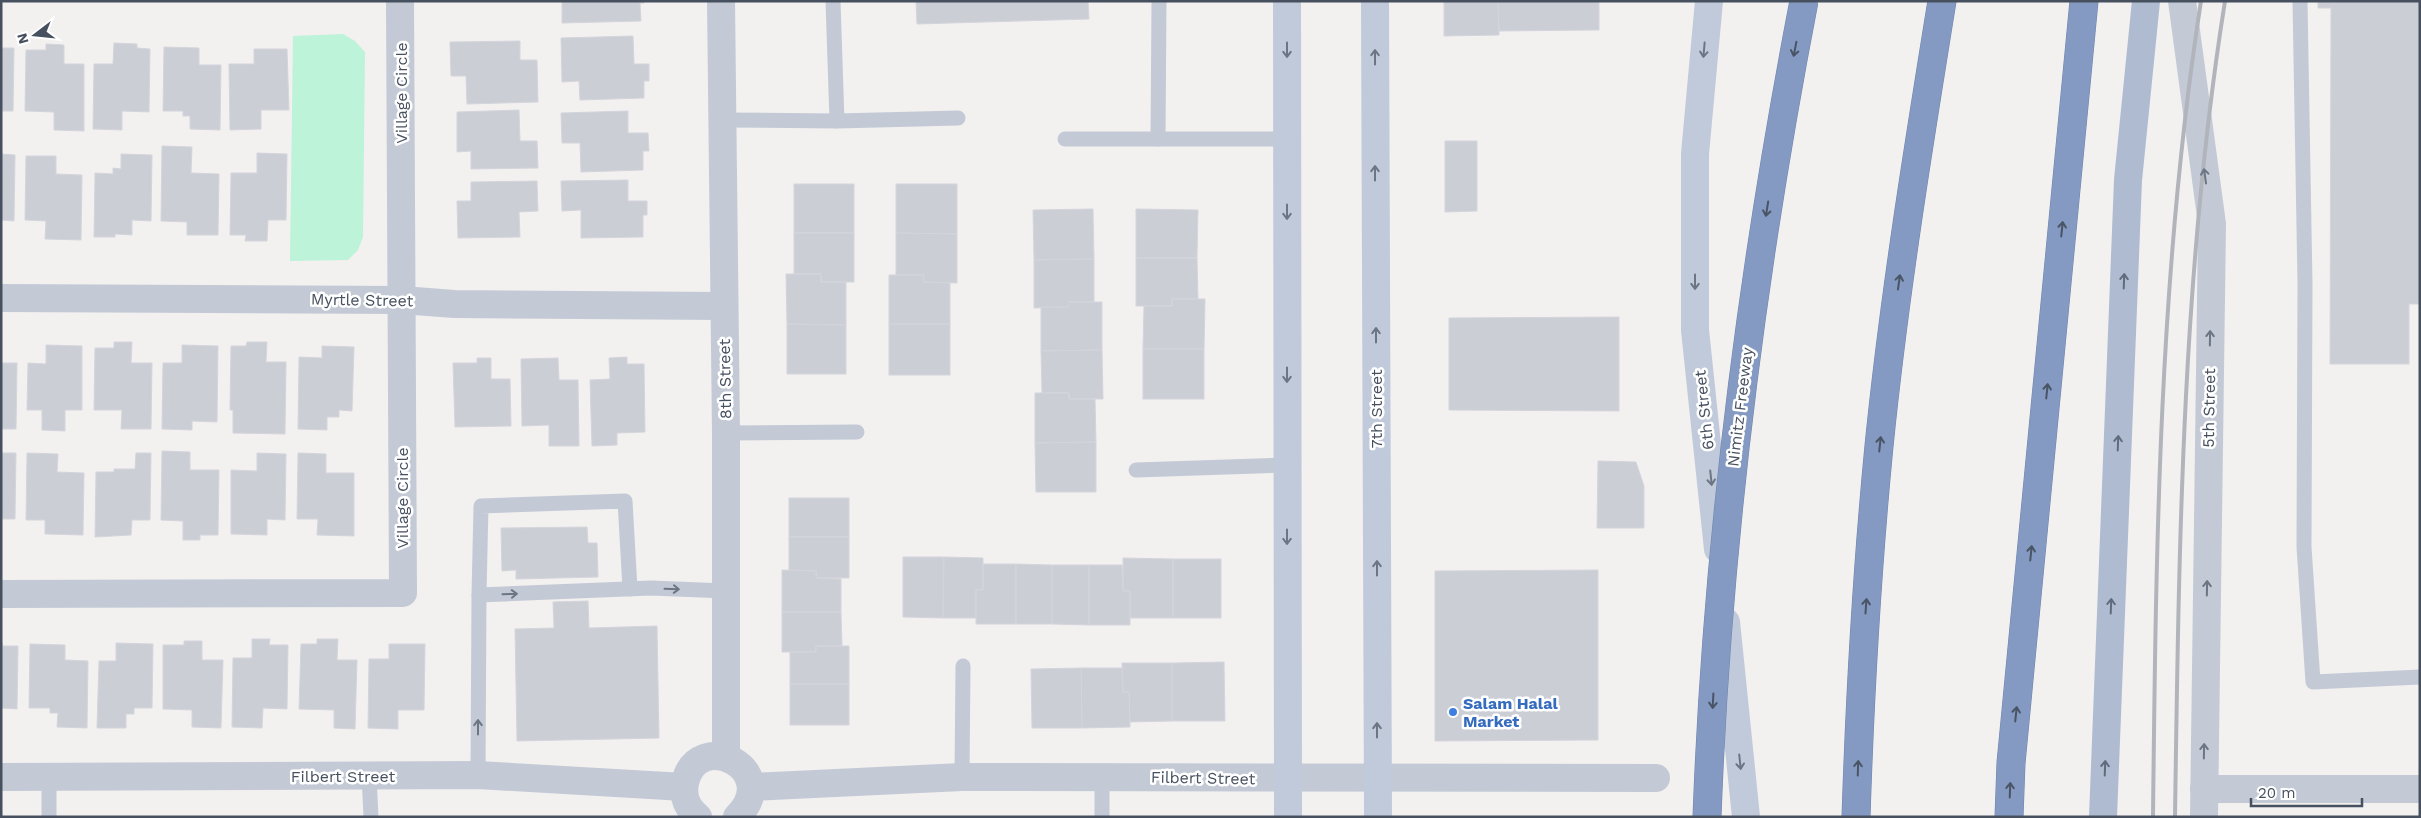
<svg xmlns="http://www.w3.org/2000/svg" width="2421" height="818" font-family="'Work Sans',sans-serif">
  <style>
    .green { fill: #bcf3d9 }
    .building { fill: #ccced6; stroke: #d4d5dc }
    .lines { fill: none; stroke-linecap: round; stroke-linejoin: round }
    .motorway-casing { stroke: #6f85ae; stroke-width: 29 }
    .service { stroke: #c3cad6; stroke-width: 15 }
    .minor { stroke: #c3cad6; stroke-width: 28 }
    .secondary { stroke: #c1cada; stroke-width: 28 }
    .primary { stroke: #aebbd1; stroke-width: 28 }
    .motorway { stroke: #849ac2; stroke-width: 28 }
    .rail { stroke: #b2b4bb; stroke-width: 4 }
    .motorway-bridge-casing { stroke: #6f85ae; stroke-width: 29; stroke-linecap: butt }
    .motorway-bridge { stroke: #849ac2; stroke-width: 28 }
    .oneway { stroke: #495464 }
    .oneway2 { stroke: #6b7584 }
    .oneway3 { stroke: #6c7583 }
    .oneway4 { stroke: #606b7c }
    .shop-dot { fill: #3f7fe0; stroke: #fff; stroke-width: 2 }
    .labels { text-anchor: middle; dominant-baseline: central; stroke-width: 5; stroke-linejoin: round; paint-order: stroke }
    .street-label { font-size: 16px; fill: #46505f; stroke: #fff }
    .shop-label { font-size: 16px; font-weight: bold; fill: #366cbe; stroke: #fff; text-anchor: start }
  </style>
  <rect width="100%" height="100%" fill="#f3f0f0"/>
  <polygon class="green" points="343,34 355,41 365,52 363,237 358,250 348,260 290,261 293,36"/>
  <g class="building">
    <polygon points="562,1 644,1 644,3 640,3 641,21 562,23"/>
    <polygon points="916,1 1088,1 1089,19 917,24"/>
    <polygon points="1444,1 1498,1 1499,35 1444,36"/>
    <polygon points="1498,1 1599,1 1599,30 1499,31"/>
    <polygon points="2318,1 2420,1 2420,304 2409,304 2409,364 2330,364 2331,8 2318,8"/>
    <polygon points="633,36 634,64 649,64 649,81 644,81 644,98 580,100 579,81 562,82 561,38"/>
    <polygon points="520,41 520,60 537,60 538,102 467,104 466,76 451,76 450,42"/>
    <polygon points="114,43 137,44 137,48 150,49 149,112 122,111 122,130 93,129 94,64 113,64"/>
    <polygon points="46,44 64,45 64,64 84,64 84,131 54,130 54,112 25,111 26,50 46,50"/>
    <polygon points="164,47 199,48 199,65 221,65 220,130 190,129 190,116 183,116 183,111 163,111"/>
    <polygon points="1,48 14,48 13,111 1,111"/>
    <polygon points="254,49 287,49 289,110 261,110 261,129 230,130 229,64 254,64"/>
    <polygon points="519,110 520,141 537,141 538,168 471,169 471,151 457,152 457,112"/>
    <polygon points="628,111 628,133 648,133 649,151 643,151 643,170 581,172 580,143 562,143 561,113"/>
    <polygon points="1445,141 1477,141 1477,211 1445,212"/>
    <polygon points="162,146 192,147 191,173 219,174 218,235 187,235 187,222 161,221"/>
    <polygon points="257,153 287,154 286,220 268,220 267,241 245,241 246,235 230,235 231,173 257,173"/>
    <polygon points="1,154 15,155 14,221 1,220"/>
    <polygon points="121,154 152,155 151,221 132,220 132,235 115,234 115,237 94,237 95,173 113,174 113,168 121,169"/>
    <polygon points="26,156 56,156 56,174 82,175 81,240 45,239 46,221 25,220"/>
    <polygon points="628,180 628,201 647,201 647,215 643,215 643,237 581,238 581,210 562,211 561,181"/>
    <polygon points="537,181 538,211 519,212 520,237 458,238 457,201 471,201 471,182"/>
    <rect x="794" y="184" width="60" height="49"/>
    <polygon points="896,184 957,184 957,234 896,233"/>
    <polygon points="1093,209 1094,259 1034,260 1033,210"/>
    <polygon points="1136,209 1198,210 1197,258 1136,258"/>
    <polygon points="794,233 854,233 854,282 821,282 821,274 794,274"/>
    <polygon points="896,233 957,234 957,283 923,282 924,275 896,275"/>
    <polygon points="1136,258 1197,258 1198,299 1172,299 1172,306 1136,306"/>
    <polygon points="1094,259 1094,302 1069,302 1068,307 1034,308 1034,260"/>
    <polygon points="786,274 821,274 821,282 846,282 846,325 787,324"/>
    <polygon points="889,275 924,275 923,282 950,283 950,324 889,324"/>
    <polygon points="1172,299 1205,299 1204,349 1143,349 1144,306 1172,306"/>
    <polygon points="1069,302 1102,302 1102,350 1041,351 1041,307 1068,307"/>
    <polygon points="1619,317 1619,411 1449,410 1449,318"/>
    <polygon points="787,324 846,325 846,374 787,374"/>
    <rect x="889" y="324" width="61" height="51"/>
    <polygon points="114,342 132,342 131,363 152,363 151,429 121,429 122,410 94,410 95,348 114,348"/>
    <polygon points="247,342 267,342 266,362 286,362 285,434 233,433 233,410 230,410 231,346 246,346"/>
    <polygon points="46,345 82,346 82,410 65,410 65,431 42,430 42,410 27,410 28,363 46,364"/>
    <polygon points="182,345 218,346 217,422 192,421 192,430 162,429 163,363 182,363"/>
    <polygon points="322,346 354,347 352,411 339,410 339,417 327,417 327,430 298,429 299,357 322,358"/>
    <rect x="1143" y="349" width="61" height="50"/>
    <polygon points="1102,350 1103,399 1069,399 1069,393 1042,393 1041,351"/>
    <polygon points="627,357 627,364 644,364 645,432 617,433 617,445 592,446 590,380 610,379 609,358"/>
    <polygon points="477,358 491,358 491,379 510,379 511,426 455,427 453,363 477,363"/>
    <polygon points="558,358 559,380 578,380 579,446 549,446 549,425 522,426 521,359"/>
    <polygon points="1,363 17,363 16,429 1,429"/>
    <polygon points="1035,393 1069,393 1069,399 1095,399 1096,442 1035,443"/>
    <polygon points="1096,442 1096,492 1036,492 1035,443"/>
    <polygon points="162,451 190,452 190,470 219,470 218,535 200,535 200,540 183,540 183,521 161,520"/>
    <polygon points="1,453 16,453 15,519 1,519"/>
    <polygon points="27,453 58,454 57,472 84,473 83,535 45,534 45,520 26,520"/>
    <polygon points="136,453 151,453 150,520 132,520 131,535 95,537 96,472 114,472 114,469 135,469"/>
    <polygon points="257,453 286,454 285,520 267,519 267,535 231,534 231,470 257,471"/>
    <polygon points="298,453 326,454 326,473 354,473 354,536 317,535 318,519 297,519"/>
    <polygon points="1598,461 1636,462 1644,486 1644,528 1597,528"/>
    <rect x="789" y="498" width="60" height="39"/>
    <polygon points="587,527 588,543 597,543 598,577 516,579 516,570 502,571 501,528"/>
    <polygon points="789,537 849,537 849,578 816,578 816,571 789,570"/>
    <polygon points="903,557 944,557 943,618 903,617"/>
    <polygon points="944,557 983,558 983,590 976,590 976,618 943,618"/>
    <polygon points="1123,558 1173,559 1173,618 1130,618 1130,591 1123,591"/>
    <rect x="1173" y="559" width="48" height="59"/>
    <polygon points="983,564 1016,564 1016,624 976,624 976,590 983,590"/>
    <polygon points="1016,564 1052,565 1052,624 1016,624"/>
    <polygon points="1052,565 1089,565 1089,625 1052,624"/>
    <polygon points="1089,565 1122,565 1123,591 1130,591 1130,625 1089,625"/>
    <polygon points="782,570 816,571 816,578 841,579 841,612 782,612"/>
    <polygon points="1598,570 1598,740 1435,741 1435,571"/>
    <polygon points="588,601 589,628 657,626 659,738 517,741 515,629 554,628 553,602"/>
    <polygon points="782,612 841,612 842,646 816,646 816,652 782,652"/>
    <polygon points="252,639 270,639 269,645 288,645 287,709 263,708 262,728 232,727 233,658 252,658"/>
    <polygon points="317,639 338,639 337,660 357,660 355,729 334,728 334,710 299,709 301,644 317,644"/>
    <polygon points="1,640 3,646 18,646 17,709 1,708"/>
    <polygon points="184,641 202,641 202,660 223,660 221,728 192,727 192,710 163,709 163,645 184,645"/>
    <polygon points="116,643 153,644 152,708 134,708 134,714 126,714 126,728 97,728 99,661 116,661"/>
    <polygon points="30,644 65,645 65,660 88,661 87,728 57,727 58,713 50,713 50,708 29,708"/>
    <polygon points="389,644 425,644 424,710 398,710 398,729 368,728 369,659 389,659"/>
    <polygon points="816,646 849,646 849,684 790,684 790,652 816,652"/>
    <polygon points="1224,662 1225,721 1172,721 1172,663"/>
    <polygon points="1122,663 1172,663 1172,721 1130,722 1129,692 1123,692"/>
    <polygon points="1081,668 1122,668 1123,692 1129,692 1130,727 1082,728"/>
    <polygon points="1081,668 1082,728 1032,728 1031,669"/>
    <rect x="790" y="684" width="59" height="41"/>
  </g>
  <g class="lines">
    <g class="motorway-casing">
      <g id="motorway">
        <path d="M 1856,817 C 1860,693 1867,570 1879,446 C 1894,297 1918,149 1942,1"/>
        <polyline points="2009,817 2011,763 2084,1"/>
      </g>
    </g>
    <g class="service">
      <polyline points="2300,1 2305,284 2304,547 2313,682 2420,677"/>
      <polyline points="722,120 837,121 833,1"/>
      <polyline points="837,121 958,118"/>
      <polyline points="1065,139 1287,139"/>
      <polyline points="1158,139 1159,1"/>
      <polyline points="726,433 857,432"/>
      <polyline points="1136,470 1287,465"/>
      <polyline points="479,595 481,506 625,501 630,589"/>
      <polyline points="478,775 479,595 651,588 726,591"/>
      <polyline points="369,776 371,817"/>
      <polyline points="49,777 49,817"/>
      <polyline points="962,777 963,666"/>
      <polyline points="1102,817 1102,777"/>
    </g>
    <g class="minor">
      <polyline points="721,1 726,433 726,757"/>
      <polyline points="2182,1 2212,224 2204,817"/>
      <polyline points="1,298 402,300 454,304 723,306"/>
      <polyline points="1,594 403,593 400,1"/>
      <polyline points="1,777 478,775 684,787"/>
      <polyline points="751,787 962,777 1656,778"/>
      <polyline points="2204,789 2420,789"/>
      <path d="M 698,817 C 688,809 682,797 685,783 C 697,726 784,770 737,817"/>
    </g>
    <g class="secondary">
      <polyline points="1287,1 1288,817"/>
      <polyline points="1375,1 1378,817"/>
      <polyline points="1709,1 1695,154 1695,330 1718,549"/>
      <polyline points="1726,622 1746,817"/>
    </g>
    <polyline class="primary" points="2103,817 2128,180 2146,1"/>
    <use href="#motorway" class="motorway"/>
    <g class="rail">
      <path d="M 2153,817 C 2156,545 2159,271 2201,1"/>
      <path d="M 2175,817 C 2179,545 2182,271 2225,1"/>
    </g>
    <g class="motorway-bridge-casing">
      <path id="motorway-bridge" d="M 1707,817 C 1717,543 1752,270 1804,1"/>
    </g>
    <use href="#motorway-bridge" class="motorway-bridge"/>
  </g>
  <defs><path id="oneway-shaft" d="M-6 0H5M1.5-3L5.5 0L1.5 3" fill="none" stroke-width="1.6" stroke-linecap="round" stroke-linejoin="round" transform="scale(1.25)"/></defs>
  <g class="oneway">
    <use href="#oneway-shaft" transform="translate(1795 49) rotate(101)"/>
    <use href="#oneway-shaft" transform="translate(1767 209) rotate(99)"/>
    <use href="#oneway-shaft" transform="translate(2062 229) rotate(-84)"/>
    <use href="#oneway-shaft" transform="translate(1899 282) rotate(-82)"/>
    <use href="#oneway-shaft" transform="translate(2047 391) rotate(-84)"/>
    <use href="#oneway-shaft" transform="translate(1880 444) rotate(-84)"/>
    <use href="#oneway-shaft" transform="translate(2031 553) rotate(-84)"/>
    <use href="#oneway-shaft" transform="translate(1866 606) rotate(-86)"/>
    <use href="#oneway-shaft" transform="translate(1713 701) rotate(93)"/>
    <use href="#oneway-shaft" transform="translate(2016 714) rotate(-84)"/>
    <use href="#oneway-shaft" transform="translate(1858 768) rotate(-88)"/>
    <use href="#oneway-shaft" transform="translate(2010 790) rotate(-88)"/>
  </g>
  <g class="oneway2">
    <use href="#oneway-shaft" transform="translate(1287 50) rotate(90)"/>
    <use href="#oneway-shaft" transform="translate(1704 50) rotate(95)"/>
    <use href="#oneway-shaft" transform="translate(1375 57) rotate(-90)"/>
    <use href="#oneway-shaft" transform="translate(1375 173) rotate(-90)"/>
    <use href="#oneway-shaft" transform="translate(1287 212) rotate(90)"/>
    <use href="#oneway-shaft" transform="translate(1695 282) rotate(90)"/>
    <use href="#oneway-shaft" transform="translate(1376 335) rotate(-90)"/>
    <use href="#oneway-shaft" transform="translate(1287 375) rotate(90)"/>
    <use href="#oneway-shaft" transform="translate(1711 478) rotate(84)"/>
    <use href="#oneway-shaft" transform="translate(1287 537) rotate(90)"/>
    <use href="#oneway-shaft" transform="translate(1377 568) rotate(-90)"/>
    <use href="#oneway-shaft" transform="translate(1377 730) rotate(-90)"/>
    <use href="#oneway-shaft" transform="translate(1740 762) rotate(84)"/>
  </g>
  <g class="oneway3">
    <use href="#oneway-shaft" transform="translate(2205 176) rotate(-98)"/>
    <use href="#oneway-shaft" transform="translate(2210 338) rotate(-89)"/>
    <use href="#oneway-shaft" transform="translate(2207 588) rotate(-89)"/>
    <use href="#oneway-shaft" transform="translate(672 589) rotate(2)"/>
    <use href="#oneway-shaft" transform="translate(510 594) rotate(-2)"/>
    <use href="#oneway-shaft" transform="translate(478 727) rotate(-90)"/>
    <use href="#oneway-shaft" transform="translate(2204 751) rotate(-89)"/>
  </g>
  <g class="oneway4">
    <use href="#oneway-shaft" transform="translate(2124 281) rotate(-88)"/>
    <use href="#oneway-shaft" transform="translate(2118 443) rotate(-88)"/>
    <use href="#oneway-shaft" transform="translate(2111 606) rotate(-88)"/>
    <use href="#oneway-shaft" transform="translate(2105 768) rotate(-88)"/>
  </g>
  <circle class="shop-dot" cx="1453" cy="712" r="5"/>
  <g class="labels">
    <g class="street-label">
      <text transform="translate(401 93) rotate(-90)">Village Circle</text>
      <text transform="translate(362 300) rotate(1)">Myrtle Street</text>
      <text transform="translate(725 379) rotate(-91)">8th Street</text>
      <text transform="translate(1740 407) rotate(-83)">Nimitz Freeway</text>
      <text transform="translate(2209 408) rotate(-89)">5th Street</text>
      <text transform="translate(1376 409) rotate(-90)">7th Street</text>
      <text transform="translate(1704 410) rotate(-96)">6th Street</text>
      <text transform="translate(402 498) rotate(-90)">Village Circle</text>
      <text x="343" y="776">Filbert Street</text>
      <text transform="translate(1203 778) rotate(1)">Filbert Street</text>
    </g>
    <g class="shop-label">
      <text x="1463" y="703">Salam Halal<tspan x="1463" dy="18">Market</tspan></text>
    </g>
  </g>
  <rect width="2421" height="818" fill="none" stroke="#46505f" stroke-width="5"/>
  <g transform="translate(35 35) rotate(254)" stroke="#ffffff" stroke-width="4" paint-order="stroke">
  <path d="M0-4L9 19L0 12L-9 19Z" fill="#46505f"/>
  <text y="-8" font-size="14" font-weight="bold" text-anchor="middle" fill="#46505f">N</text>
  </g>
  <path d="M2251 798v8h111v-8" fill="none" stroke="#46505f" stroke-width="2.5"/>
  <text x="2258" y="798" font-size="15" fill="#46505f" stroke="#ffffff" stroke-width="4" paint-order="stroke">20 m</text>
</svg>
